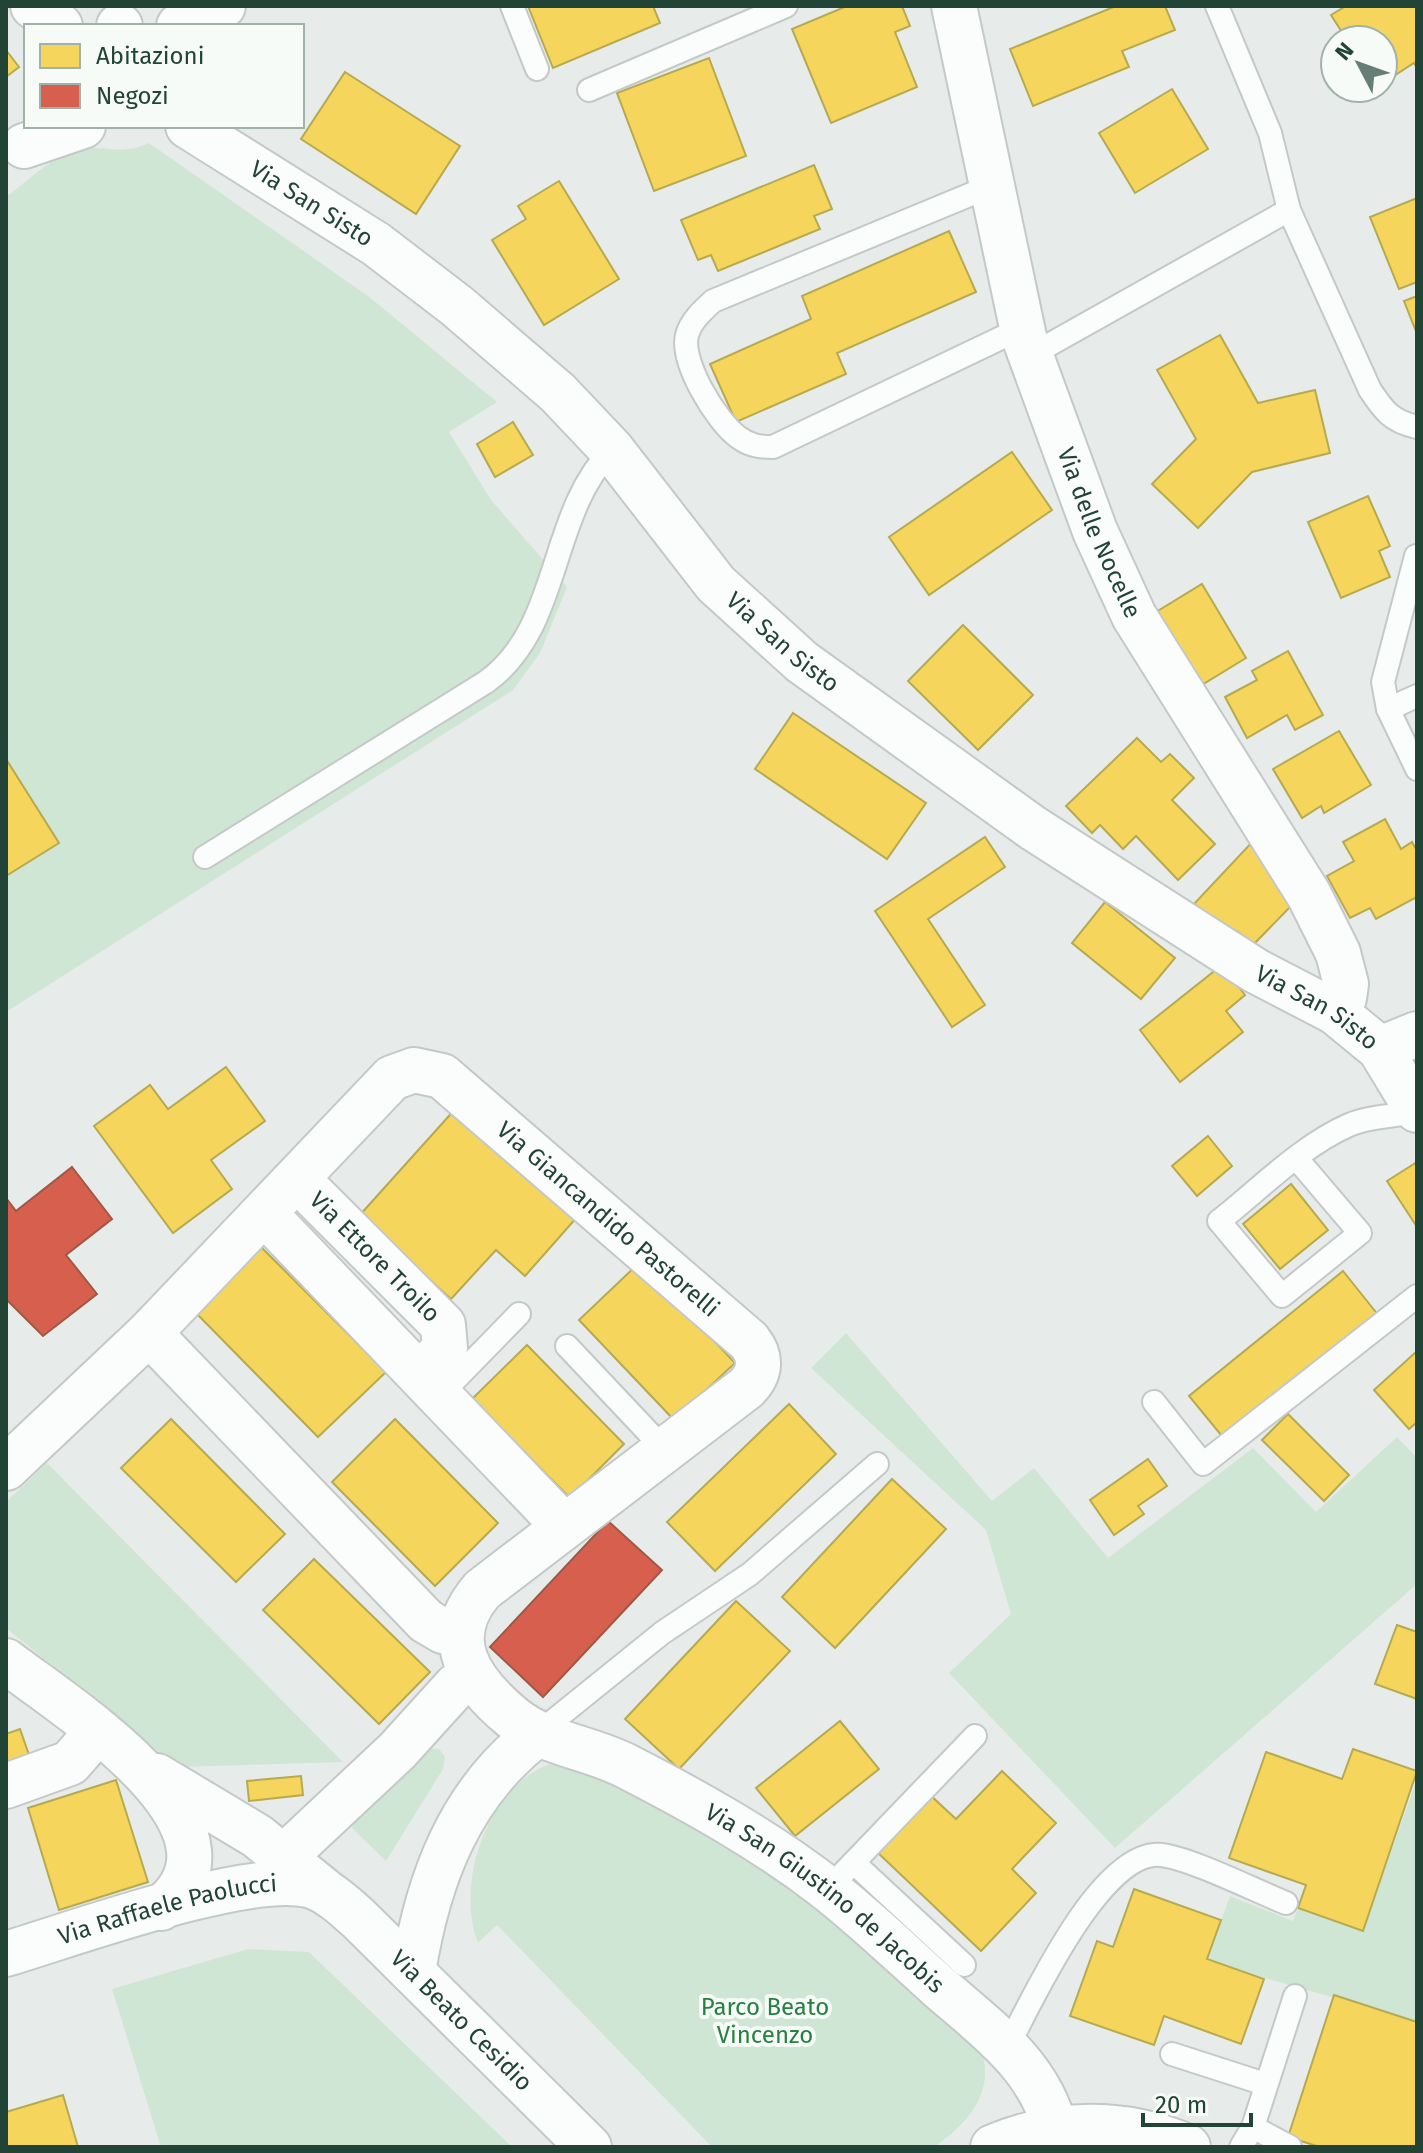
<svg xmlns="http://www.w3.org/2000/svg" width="1423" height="2153" font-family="'Fira Sans',sans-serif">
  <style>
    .green { fill: #cfe6d5 }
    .homes { fill: #f6d55c; stroke: #b6aa51; stroke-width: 2 }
    .shops { fill: #d6604d; stroke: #a05846; stroke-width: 2 }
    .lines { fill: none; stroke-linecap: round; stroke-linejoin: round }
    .service-casing { stroke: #c4c9c7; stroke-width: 26 }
    .minor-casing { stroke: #c4c9c7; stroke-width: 48 }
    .tertiary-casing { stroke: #c4c9c7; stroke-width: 48 }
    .secondary-casing { stroke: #c2cac7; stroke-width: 48 }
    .service { stroke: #fbfcfc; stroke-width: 22 }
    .minor { stroke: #fbfcfc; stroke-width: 44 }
    .tertiary { stroke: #fbfcfc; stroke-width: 44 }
    .secondary { stroke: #fbfcfc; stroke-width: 44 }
    .labels { text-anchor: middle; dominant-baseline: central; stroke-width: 8; stroke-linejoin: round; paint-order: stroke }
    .street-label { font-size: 24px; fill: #214437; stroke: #f6fbf8 }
    .park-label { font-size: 24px; fill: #277f41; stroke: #f6fbf8 }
  </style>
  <rect width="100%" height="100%" fill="#e7ecea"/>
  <g class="green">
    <path d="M 149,143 L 368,296 L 497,402 L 449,432 L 491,500 L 567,587 L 540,653 L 513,690 L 6,1012 L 6,197 C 27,182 55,153 80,149 C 106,145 121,156 149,143 Z"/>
    <polygon points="846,1333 992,1501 1034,1468 1108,1558 1253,1448 1316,1512 1397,1437 1417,1458 1417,1584 1115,1848 949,1673 1011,1614 986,1530 811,1368"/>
    <polygon points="47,1463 343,1762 178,1767 6,1628 6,1502"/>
    <polygon points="424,1748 439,1749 445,1757 443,1769 386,1861 352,1828 353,1821"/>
    <path d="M 555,1762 L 579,1763 L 783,1874 L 982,2053 C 995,2094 965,2126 934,2147 L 712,2147 L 497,1925 L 478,1943 C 454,1882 489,1782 555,1762 Z"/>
    <path d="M 1417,1779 L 1417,2022 C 1347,1999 1276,1984 1207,1959 L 1230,1896 L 1293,1921 L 1298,1908 L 1363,1931 Z"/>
    <polygon points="248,1949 309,1952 512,2147 161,2147 112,1989"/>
  </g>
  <g class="homes">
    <polygon points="528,6 653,6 660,23 553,68"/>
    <polygon points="847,6 902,6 910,26 895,32 917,87 831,123 792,29"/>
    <polygon points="1116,6 1165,6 1175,30 1122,51 1129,67 1033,106 1010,49"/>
    <polygon points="1346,6 1417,6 1417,68 1414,63 1383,83 1383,40 1347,40 1331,15"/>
    <polygon points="6,50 19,67 6,77"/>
    <polygon points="709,58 746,156 654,191 617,93"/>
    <polygon points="345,72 460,146 416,214 301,139"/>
    <polygon points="1172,89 1208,149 1135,193 1099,133"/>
    <polygon points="814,165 832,209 814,216 820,229 718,271 711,255 698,260 681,220"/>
    <polygon points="559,181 619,279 544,325 492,240 526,219 518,206"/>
    <polygon points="1417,198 1417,282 1399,289 1370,217"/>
    <polygon points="949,231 976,292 837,353 846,374 736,422 710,364 811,319 802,296"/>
    <polygon points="1417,296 1417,334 1404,301"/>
    <polygon points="1220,335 1258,403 1315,390 1330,453 1252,472 1198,528 1152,484 1196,439 1157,370"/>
    <polygon points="513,422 533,455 495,477 477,444"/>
    <polygon points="1012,452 1052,510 929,595 889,537"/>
    <polygon points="1368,496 1390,546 1379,551 1390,577 1341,598 1308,522"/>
    <polygon points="1202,584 1246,658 1200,686 1156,612"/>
    <polygon points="963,625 1033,695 978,750 908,681"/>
    <polygon points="1288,651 1323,715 1295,730 1287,715 1247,738 1225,697 1257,680 1252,671"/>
    <polygon points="793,713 926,803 887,859 755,769"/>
    <polygon points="1339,731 1371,785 1324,813 1321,806 1302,818 1273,769"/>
    <polygon points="1137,738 1161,762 1170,754 1194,778 1172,800 1215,844 1178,880 1136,836 1123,849 1100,825 1092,833 1066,806"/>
    <polygon points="6,759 59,843 6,876"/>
    <polygon points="1385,819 1401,849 1412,842 1417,851 1417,897 1376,919 1370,908 1350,918 1327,876 1354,861 1343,842"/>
    <polygon points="985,837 1005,867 928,919 985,1005 952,1027 875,911"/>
    <polygon points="1254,840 1295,902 1253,945 1237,931 1230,938 1194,904"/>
    <polygon points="1105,902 1175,958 1141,999 1072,943"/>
    <polygon points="1222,965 1245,995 1226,1011 1243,1032 1180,1082 1140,1030"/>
    <polygon points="226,1067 265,1121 211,1160 232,1189 173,1233 94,1126 150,1085 168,1109"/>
    <polygon points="457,1107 578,1216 525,1276 496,1250 451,1299 359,1216"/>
    <polygon points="1208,1136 1232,1166 1197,1196 1172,1166"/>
    <polygon points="1417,1162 1417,1227 1387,1181"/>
    <polygon points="1291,1184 1328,1230 1280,1269 1243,1224"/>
    <polygon points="260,1246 386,1372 318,1437 194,1311"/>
    <polygon points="640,1262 735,1363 674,1420 579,1320"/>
    <polygon points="1343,1271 1379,1316 1226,1441 1189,1396"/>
    <polygon points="527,1345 624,1444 570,1498 472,1399"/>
    <polygon points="1417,1351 1417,1422 1409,1429 1374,1390"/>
    <polygon points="789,1404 836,1454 715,1571 667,1522"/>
    <polygon points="1288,1414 1349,1475 1324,1501 1262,1440"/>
    <polygon points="171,1419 285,1534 236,1582 121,1468"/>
    <polygon points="395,1419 498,1523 435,1586 332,1482"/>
    <polygon points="1148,1459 1167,1486 1138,1506 1144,1514 1114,1535 1090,1500"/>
    <polygon points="892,1479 946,1529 835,1648 782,1597"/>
    <polygon points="314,1559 430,1672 379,1724 263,1610"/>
    <polygon points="736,1601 790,1651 679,1769 625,1719"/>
    <polygon points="1397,1625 1417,1632 1417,1699 1375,1684"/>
    <polygon points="840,1721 879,1769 795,1836 756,1788"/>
    <polygon points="20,1729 29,1755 6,1763 6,1734"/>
    <polygon points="1353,1749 1417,1771 1363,1931 1298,1908 1306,1885 1229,1858 1266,1752 1342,1779"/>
    <polygon points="1002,1771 1056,1823 1012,1869 1036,1893 981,1951 876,1851 929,1794 956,1819"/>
    <polygon points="301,1776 303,1795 249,1801 247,1781"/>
    <polygon points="116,1780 148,1882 59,1910 28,1808"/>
    <polygon points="1134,1889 1221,1920 1207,1959 1264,1979 1241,2044 1164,2016 1154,2045 1070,2016 1097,1941 1113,1947"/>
    <polygon points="1334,1995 1417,2022 1417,2147 1320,2147 1288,2137"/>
    <polygon points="63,2095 78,2147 6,2147 6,2112"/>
  </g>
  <g class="shops">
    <polygon points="72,1167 112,1219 66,1255 97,1294 43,1336 6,1299 6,1198 16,1211"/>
    <polygon points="608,1521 662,1570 543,1697 490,1647"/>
  </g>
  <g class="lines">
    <g class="service-casing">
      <g id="service">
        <polyline points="512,6 537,69"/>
        <path d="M 1217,6 L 1270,133 L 1289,210 L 1370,390 C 1384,411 1391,421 1417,427"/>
        <polyline points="589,90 786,6"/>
        <path d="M 991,186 L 713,301 C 702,311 691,321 687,335 C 680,362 717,422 738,437 C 750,446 760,447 773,447 L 1022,328"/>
        <polyline points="1031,355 1289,210"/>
        <polyline points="1416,556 1383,682 1388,709 1417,769"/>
        <polyline points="1388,709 1417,696"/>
        <path d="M 205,857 L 486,682 C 562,628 548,514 612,450"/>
        <path d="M 1297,1159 L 1360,1233 L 1282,1296 L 1219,1221 C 1260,1189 1301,1146 1349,1125 C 1369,1116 1396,1116 1417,1112"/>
        <polyline points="567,1346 666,1451"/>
        <polyline points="440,1395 519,1314"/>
        <polyline points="1154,1402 1203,1464 1417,1296"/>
        <polyline points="537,1734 662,1633 750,1574 877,1464"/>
        <polyline points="854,1863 964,1965"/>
        <polyline points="828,1889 975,1736"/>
        <path d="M 1007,2048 C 1031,2002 1101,1849 1161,1855 C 1190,1858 1256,1891 1286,1903"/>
        <polyline points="1172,2054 1265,2084"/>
        <polyline points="1253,2127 1290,2147"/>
        <polyline points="1241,2147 1253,2127 1295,1996"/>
      </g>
    </g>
    <g class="minor-casing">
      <g id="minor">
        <polyline points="33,6 60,26"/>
        <path id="s1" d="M 954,6 L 1024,337 L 1095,531 L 1134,616 L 1309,895 L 1338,953 L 1346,984 L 1344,998 L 1335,1012"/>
        <path id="s2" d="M 188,126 L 376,244 L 457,306 L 558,393 L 612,450 L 716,584 L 802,662 L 1033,828 L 1256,971 L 1335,1012 L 1380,1049 L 1417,1110"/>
        <polyline points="1380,1049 1417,1034"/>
        <path id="s3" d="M 297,1179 L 443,1325 L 445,1348 L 421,1374"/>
        <polyline points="265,1214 564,1526"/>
        <polyline points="149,1333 426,1621 443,1631 461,1634"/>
        <path id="s4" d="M 6,1468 L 149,1333 L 392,1078 L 414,1070 L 442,1076 L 749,1341 C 762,1357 761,1373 746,1388 L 482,1590 C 440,1639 469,1681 512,1717 C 546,1745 590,1747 628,1767 C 696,1802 764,1840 825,1887 C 865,1918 901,1953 939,1987 C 985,2027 1041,2067 1055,2130"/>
        <polyline points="6,1786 70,1763 97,1732"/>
        <polyline points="285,1856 397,1751 456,1686 472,1676"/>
        <path d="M 413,1972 C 428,1878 460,1793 537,1734"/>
      </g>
    </g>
    <g class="tertiary-casing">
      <g id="tertiary">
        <path d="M 6,1661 C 61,1704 263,1828 161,1908"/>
        <polyline points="157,1776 257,1836 331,1896"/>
        <path d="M 993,2147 C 1057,2120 1125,2120 1188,2147"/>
      </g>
    </g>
    <g class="secondary-casing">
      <g id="secondary">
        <polyline points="119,26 120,26"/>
        <polyline points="179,26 223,6"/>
        <polyline points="24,146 83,126"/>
        <path id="s5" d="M 6,1954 C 73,1934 246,1871 308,1885 C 328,1890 343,1905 358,1918 L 589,2147"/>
      </g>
    </g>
    <use href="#service" class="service"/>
    <use href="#minor" class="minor"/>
    <use href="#tertiary" class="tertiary"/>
    <use href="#secondary" class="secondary"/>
  </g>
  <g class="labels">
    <g class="street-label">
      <text stroke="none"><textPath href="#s2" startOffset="146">Via San Sisto</textPath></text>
      <text stroke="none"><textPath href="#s1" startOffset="548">Via delle Nocelle</textPath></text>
      <text stroke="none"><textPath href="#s2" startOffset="794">Via San Sisto</textPath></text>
      <text stroke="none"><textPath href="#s2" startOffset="1442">Via San Sisto</textPath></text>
      <text stroke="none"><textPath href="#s4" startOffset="820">Via Giancandido Pastorelli</textPath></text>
      <text stroke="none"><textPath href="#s3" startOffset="110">Via Ettore Troilo</textPath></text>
      <text stroke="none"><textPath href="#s4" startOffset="1906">Via San Giustino de Jacobis</textPath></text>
      <text stroke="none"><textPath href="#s5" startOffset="168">Via Raffaele Paolucci</textPath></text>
      <text stroke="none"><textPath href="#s5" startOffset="518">Via Beato Cesidio</textPath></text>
    </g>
    <g class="park-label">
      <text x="765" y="2007">Parco Beato<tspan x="765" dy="28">Vincenzo</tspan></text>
    </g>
  </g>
  <rect width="1423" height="2153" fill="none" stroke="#214437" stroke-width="16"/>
  <rect x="24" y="24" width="280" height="104" fill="#f6fbf8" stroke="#a1b2ab" stroke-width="2"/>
  <rect x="40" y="44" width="40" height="24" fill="#f6d55c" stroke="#a1b2ab" stroke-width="2"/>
  <text x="96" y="64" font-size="24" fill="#214437">Abitazioni</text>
  <rect x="40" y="84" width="40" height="24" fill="#d6604d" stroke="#a1b2ab" stroke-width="2"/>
  <text x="96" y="104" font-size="24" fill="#214437">Negozi</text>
  <g transform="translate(1359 64) rotate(311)"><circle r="38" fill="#f6fbf8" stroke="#a1b2ab" stroke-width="2"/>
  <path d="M0-6L14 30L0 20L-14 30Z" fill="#667f76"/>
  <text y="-12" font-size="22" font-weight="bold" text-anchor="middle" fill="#214437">N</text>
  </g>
  <path d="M1143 2113v12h108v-12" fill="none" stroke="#214437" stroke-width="4"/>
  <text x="1155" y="2113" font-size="24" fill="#214437" stroke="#f6fbf8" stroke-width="6" paint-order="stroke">20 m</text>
</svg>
